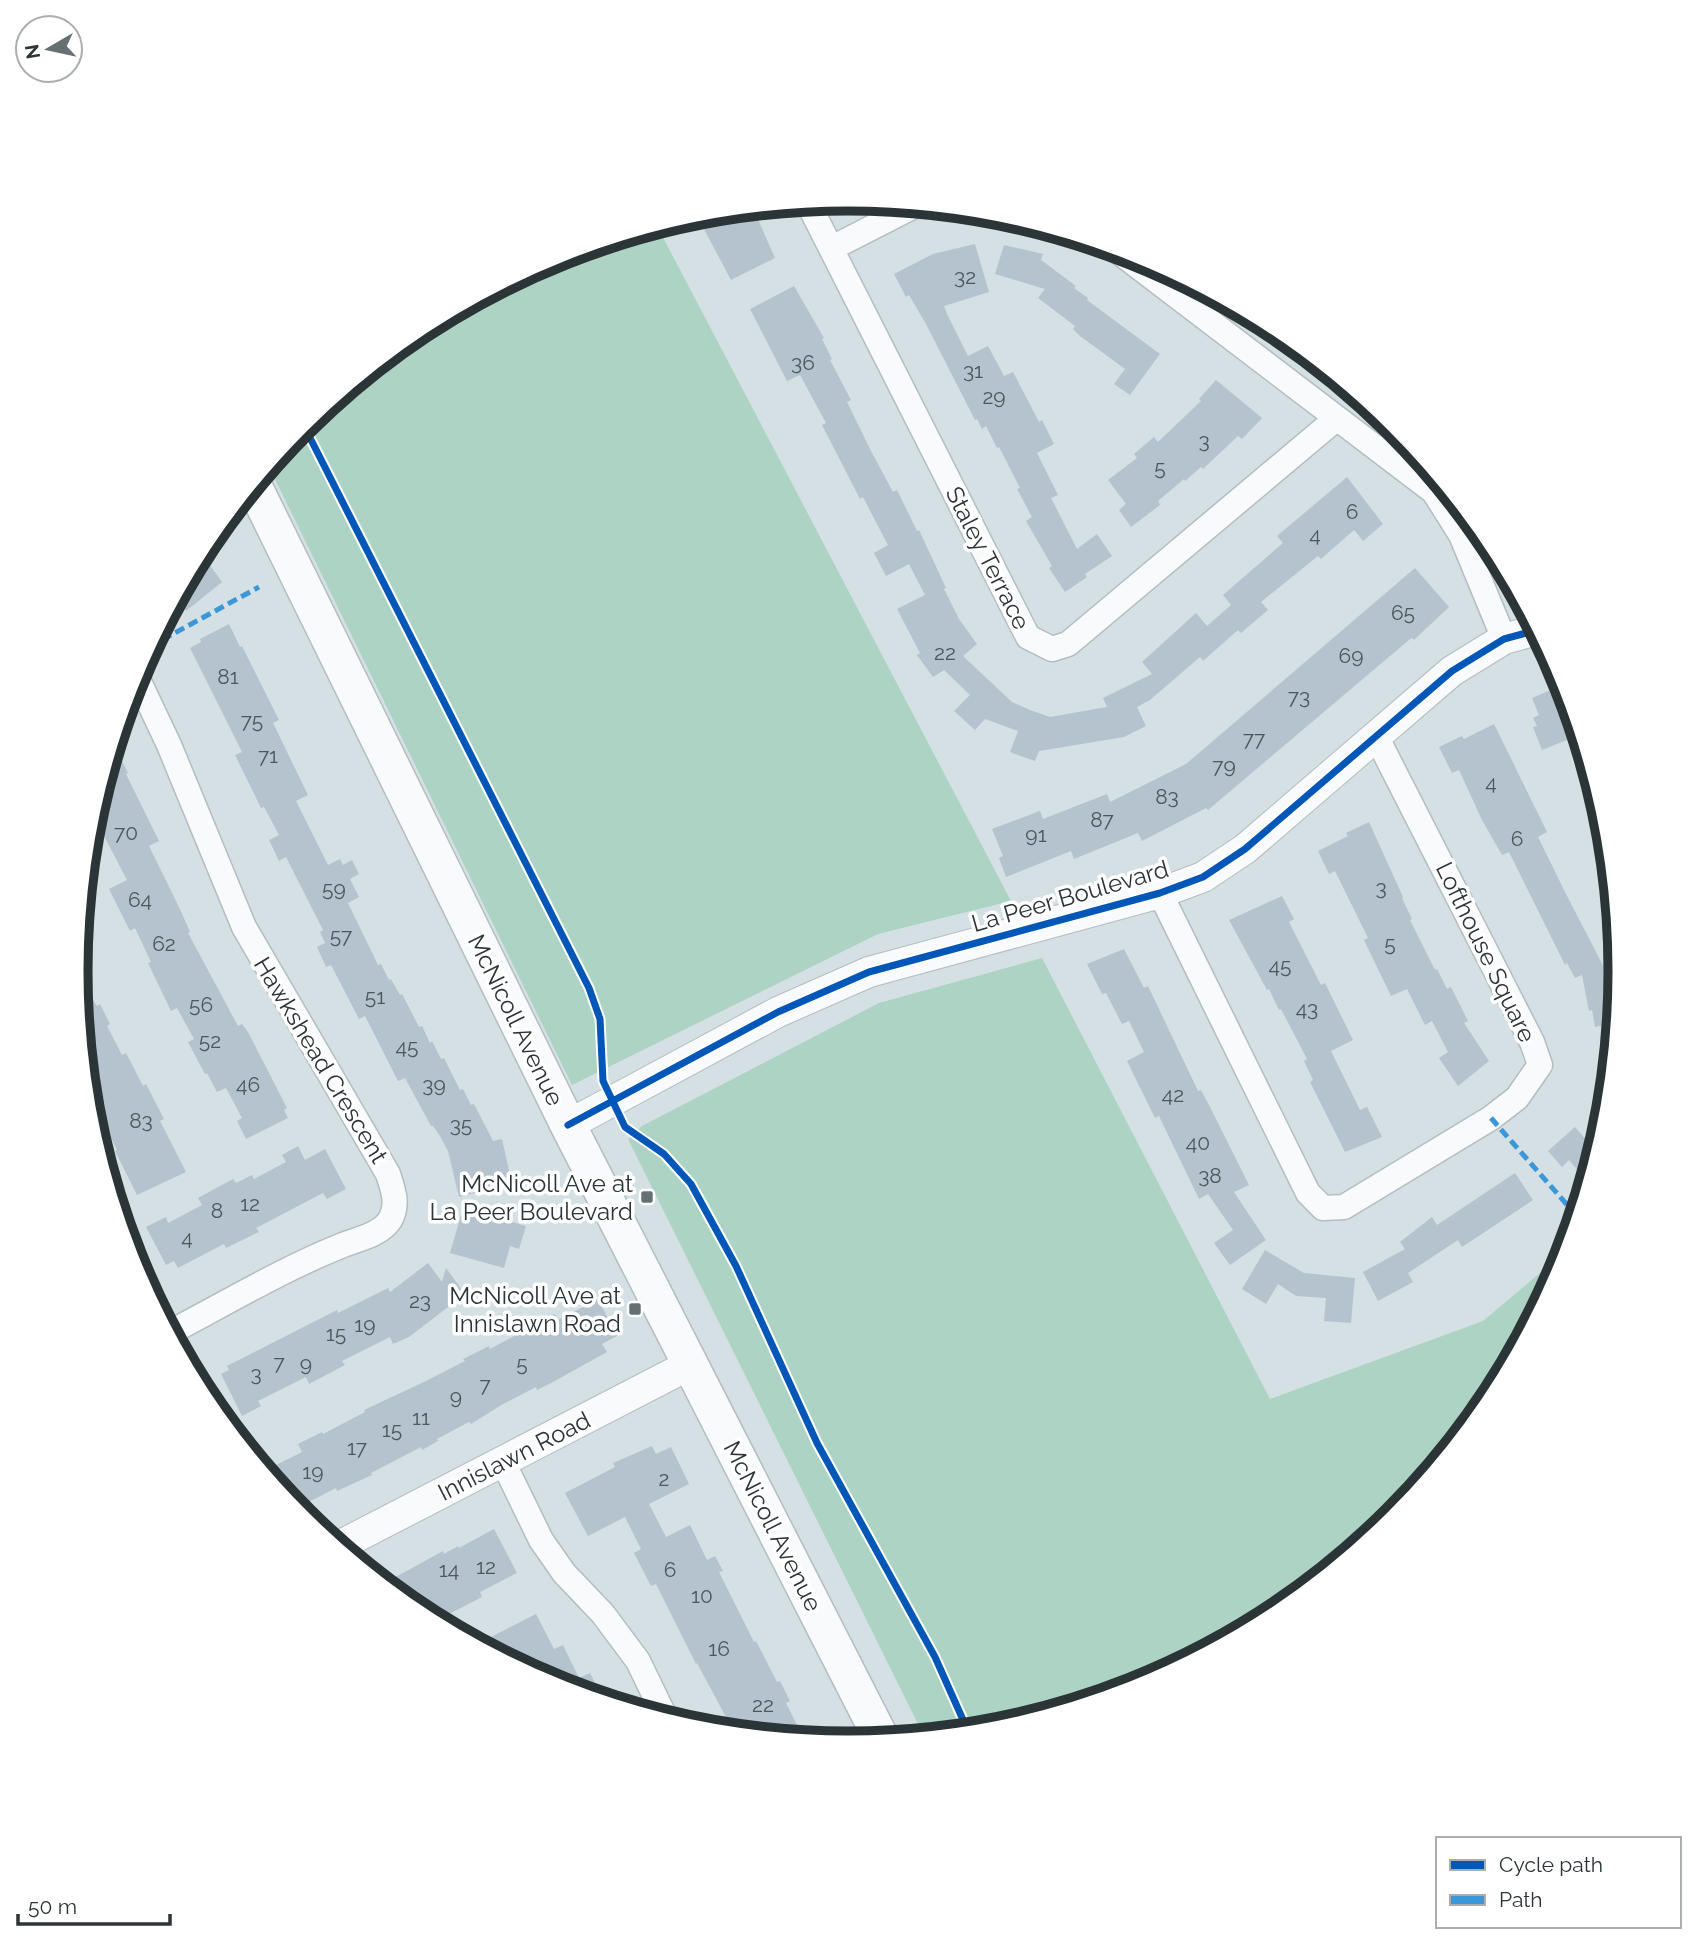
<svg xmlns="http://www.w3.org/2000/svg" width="1695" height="1942" font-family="Raleway,sans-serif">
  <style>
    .green { fill: #acd3c3 }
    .building { fill: #b4c3cd }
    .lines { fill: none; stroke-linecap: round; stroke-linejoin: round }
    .minor-casing { stroke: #b4bdc0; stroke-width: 27 }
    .tertiary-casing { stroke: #b4bdc0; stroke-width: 32 }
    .secondary-casing { stroke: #b4bdc0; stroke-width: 38 }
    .minor { stroke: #f9fafb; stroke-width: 24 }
    .tertiary { stroke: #f9fafb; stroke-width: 30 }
    .secondary { stroke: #f9fafb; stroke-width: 35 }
    .quiet { stroke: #3c97d8; stroke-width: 5; stroke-dasharray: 10 5; stroke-linecap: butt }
    .cycleway-casing { stroke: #fff; stroke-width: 11 }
    .cycleway { stroke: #0057b8; stroke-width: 7 }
    .poi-dot { fill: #667073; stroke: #fff; stroke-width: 2.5 }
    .labels { text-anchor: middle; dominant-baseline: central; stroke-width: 7; stroke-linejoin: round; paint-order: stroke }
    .number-label { font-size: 21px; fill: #4d585c }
    .street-label { font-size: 24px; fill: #2b3436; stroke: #fff }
    .poi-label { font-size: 24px; fill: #2b3436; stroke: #fff; text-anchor: end }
    .rim { fill: none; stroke: #2b3436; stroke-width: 9 }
  </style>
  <rect width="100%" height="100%" fill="#d4e0e4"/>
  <g class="green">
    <polygon points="657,226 1011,901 878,934 572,1085 268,465 302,425 419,329 552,257"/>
    <polygon points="1042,958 1270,1399 1483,1321 1566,1251 1561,1267 1489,1400 1393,1517 1276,1613 1143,1685 998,1728 924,1736 628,1139 642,1126 879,1003"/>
  </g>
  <g class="building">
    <polygon points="753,208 775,258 731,280 696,214"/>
    <polygon points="975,244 989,292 944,306 947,314 968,356 988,346 1004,376 1013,372 1039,422 1042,420 1054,444 1037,453 1058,495 1051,498 1077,549 1097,534 1112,556 1085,574 1087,577 1065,592 1049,568 1052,566 1026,521 1032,517 1017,489 1020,488 999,447 997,448 986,426 982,429 977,419 975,420 926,324 909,295 906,297 894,274 933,254"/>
    <polygon points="1004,245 1043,254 1041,260 1076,286 1074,288 1088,298 1087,300 1160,354 1130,395 1114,384 1125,369 1080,336 1073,329 1075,326 1038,298 1045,289 995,274"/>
    <polygon points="794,286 824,338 822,339 832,359 830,360 851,400 847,402 871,451 893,492 897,490 917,531 919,530 946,588 944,589 959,619 977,644 963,656 1012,702 1030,710 1050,717 1107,707 1103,698 1152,674 1142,662 1196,613 1207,626 1231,605 1223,595 1283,543 1277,536 1347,477 1383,524 1363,541 1354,530 1321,559 1318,556 1261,602 1268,610 1241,633 1238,630 1203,661 1200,657 1150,700 1137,707 1146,726 1124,737 1039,751 1035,761 1010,752 1018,731 985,719 975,730 954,711 970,695 944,670 933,677 917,655 920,653 897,609 925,595 909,564 886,576 874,553 888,545 878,526 863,497 860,499 840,460 822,425 826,423 800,375 787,381 750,309"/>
    <polygon points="1216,380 1262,418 1242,439 1238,436 1203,469 1201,467 1185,481 1184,479 1158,501 1160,505 1131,527 1119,510 1126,504 1108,480 1137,458 1134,454 1154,437 1158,442 1201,401 1199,399"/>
    <polygon points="200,551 222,582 186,611 176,597 188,589 184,583"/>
    <polygon points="1415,568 1449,607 1414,640 1412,638 1409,640 1208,810 1206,808 1142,841 1138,833 1074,859 1071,851 1006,877 999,858 1003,856 992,829 1040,811 1043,819 1107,794 1110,802 1186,764"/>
    <polygon points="229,624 240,647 242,646 279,720 273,723 308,795 296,801 328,865 340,859 343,865 352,860 359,874 350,879 359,897 348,903 378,965 381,964 389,980 391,979 400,995 402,994 419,1027 422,1026 430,1043 432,1041 441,1059 444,1058 460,1090 463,1089 471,1105 474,1104 493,1141 502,1139 512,1184 459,1197 448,1151 440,1136 433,1126 431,1126 405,1078 398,1081 365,1016 359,1019 331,965 326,967 317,947 325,943 320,932 323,930 286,857 279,861 269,840 279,835 264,807 261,808 235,755 242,752 190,648 201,642 200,639"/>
    <polygon points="1553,689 1560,707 1566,705 1569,712 1572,711 1579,735 1542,750 1533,727 1537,726 1533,718 1539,715 1532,698"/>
    <polygon points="1494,724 1547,832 1538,837 1565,892 1612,983 1619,982 1615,1023 1595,1027 1592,1010 1589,1011 1582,975 1575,978 1567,963 1565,965 1509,852 1502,855 1482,820 1459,770 1452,773 1439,747 1462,736 1464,739"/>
    <polygon points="113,743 128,773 126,774 159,841 149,846 179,907 190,932 188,933 238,1026 242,1024 248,1032 287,1108 284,1110 288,1118 246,1139 237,1121 242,1118 226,1088 217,1092 207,1073 205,1074 188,1042 194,1039 177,1008 171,1011 148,963 151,962 135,928 130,931 109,889 127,880 92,813"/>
    <polygon points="1369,822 1403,897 1402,898 1412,919 1410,920 1435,970 1437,969 1447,989 1451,987 1468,1021 1464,1023 1489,1061 1458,1086 1439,1058 1448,1052 1432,1021 1425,1025 1407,989 1391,996 1364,940 1368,938 1335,871 1329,874 1318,851 1348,836 1346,833"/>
    <polygon points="1282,896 1294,919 1289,922 1321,985 1325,983 1353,1040 1331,1051 1360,1110 1367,1107 1382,1137 1345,1152 1310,1082 1313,1080 1304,1061 1307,1059 1281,1009 1279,1010 1269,989 1267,990 1229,920"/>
    <polygon points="1124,949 1144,988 1148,986 1198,1091 1201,1090 1212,1111 1249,1185 1234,1192 1266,1240 1230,1265 1214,1243 1233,1230 1208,1194 1199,1199 1159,1116 1155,1118 1127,1061 1144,1052 1129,1021 1122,1024 1106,993 1102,994 1087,964"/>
    <polygon points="76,976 97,1006 100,1004 110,1024 107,1026 122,1055 126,1053 143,1086 146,1084 164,1119 160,1121 186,1172 137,1195 115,1151 117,1150 94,1102 88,1105"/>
    <polygon points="1575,1127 1596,1151 1587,1181 1569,1160 1562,1167 1548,1151"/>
    <polygon points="298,1146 305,1160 325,1149 346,1189 327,1199 323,1193 256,1228 259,1232 226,1248 224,1244 178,1268 174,1261 166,1265 146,1227 166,1217 168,1223 202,1205 198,1198 233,1179 236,1183 252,1175 254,1179 286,1162 282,1155"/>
    <polygon points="1515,1173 1533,1200 1462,1247 1458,1240 1408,1273 1413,1282 1378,1301 1363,1272 1405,1249 1400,1242 1432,1217 1437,1225"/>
    <polygon points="463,1208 526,1226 519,1249 510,1246 504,1268 450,1253"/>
    <polygon points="1265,1250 1304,1273 1355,1278 1351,1323 1324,1321 1326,1298 1296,1296 1278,1284 1266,1304 1242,1289"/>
    <polygon points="428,1263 442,1282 446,1268 465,1294 409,1337 393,1344 390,1337 342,1361 345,1365 309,1384 306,1377 258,1401 261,1406 242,1416 221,1374 229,1370 227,1366 337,1310 338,1313 388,1288 390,1292"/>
    <polygon points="598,1299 617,1336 602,1344 607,1352 553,1382 537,1390 536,1387 503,1404 471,1424 469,1422 437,1439 438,1441 422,1450 421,1447 371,1473 372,1475 337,1491 336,1488 295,1509 264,1471 302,1452 298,1444 322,1432 323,1434 365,1412 364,1410 424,1382 465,1361 463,1359 489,1346 490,1349 555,1314 558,1320"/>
    <polygon points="652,1446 656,1454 671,1447 689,1484 649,1504 666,1537 690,1525 707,1560 715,1556 723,1571 719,1572 754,1642 756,1641 777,1682 780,1681 790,1701 786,1703 804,1739 734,1732 697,1663 696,1664 656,1584 651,1586 634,1553 641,1549 625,1517 588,1536 565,1493 615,1467 613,1463"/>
    <polygon points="494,1529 517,1573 480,1592 482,1597 449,1614 451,1617 438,1623 418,1613 383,1584 443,1551 444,1554 458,1546 459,1548"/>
    <polygon points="536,1614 554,1649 563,1645 579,1678 590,1673 604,1700 552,1684 477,1644"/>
  </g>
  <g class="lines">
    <g class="minor-casing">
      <g id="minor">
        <polyline points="808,203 1028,637 1052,649 1068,644 1336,419"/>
        <polyline points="832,248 916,205"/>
        <polyline points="1115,249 1434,492 1461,535 1504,639"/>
        <path d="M 135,673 L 169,745 L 244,927 L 388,1174 C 393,1189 399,1205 390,1220 C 380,1235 358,1239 343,1245 C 283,1269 226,1303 169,1333"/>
        <polyline points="1160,893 1308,1193 1323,1208 1344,1207 1491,1118 1517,1098 1540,1065 1532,1042 1376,736"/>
        <polyline points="503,1462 541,1540 564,1573 603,1614 638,1661 666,1719"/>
      </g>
    </g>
    <g class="tertiary-casing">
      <g id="tertiary">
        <polyline points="568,1125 778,1012 869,972 1160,893 1203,877 1245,849 1452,671 1504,639 1537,630"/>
        <polyline points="337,1547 691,1364"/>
      </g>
    </g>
    <g class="secondary-casing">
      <polyline id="secondary" points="253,484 568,1125 882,1740"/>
    </g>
    <use href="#minor" class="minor"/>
    <use href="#tertiary" class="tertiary"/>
    <use href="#secondary" class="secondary"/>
    <g class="quiet">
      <polyline points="149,647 259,587"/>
      <polyline points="1491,1118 1576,1215"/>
    </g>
    <g class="cycleway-casing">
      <g id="cycleway">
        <polyline points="303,424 589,988 600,1019 603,1081 625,1127 664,1154 691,1184 736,1266 817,1443 935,1657 968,1731"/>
        <polyline points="568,1125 778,1012 869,972 1160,893 1203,877 1245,849 1452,671 1504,639 1537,630"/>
      </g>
    </g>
    <use href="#cycleway" class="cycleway"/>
  </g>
  <g class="poi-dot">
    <rect x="640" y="1190" width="14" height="14" rx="3.5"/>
    <rect x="628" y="1302" width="14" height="14" rx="3.5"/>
  </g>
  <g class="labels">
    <g class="number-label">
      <text x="965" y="276">32</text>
      <text x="803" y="362">36</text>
      <text x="973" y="370">31</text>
      <text x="994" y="396">29</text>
      <text x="1204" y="440">3</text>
      <text x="1160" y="467">5</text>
      <text x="1352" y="511">6</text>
      <text x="1315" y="534">4</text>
      <text x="1403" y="612">65</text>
      <text x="945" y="652">22</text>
      <text x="1351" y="655">69</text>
      <text x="228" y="676">81</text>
      <text x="1299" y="696">73</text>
      <text x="252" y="720">75</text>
      <text x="1254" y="738">77</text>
      <text x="268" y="755">71</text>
      <text x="1224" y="765">79</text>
      <text x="1491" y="782">4</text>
      <text x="1167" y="796">83</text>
      <text x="1102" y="819">87</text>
      <text x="126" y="832">70</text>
      <text x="1036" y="834">91</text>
      <text x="1517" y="838">6</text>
      <text x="1381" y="887">3</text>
      <text x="334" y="888">59</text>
      <text x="140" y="899">64</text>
      <text x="341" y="935">57</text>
      <text x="164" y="943">62</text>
      <text x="1390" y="943">5</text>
      <text x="1280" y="965">45</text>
      <text x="375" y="996">51</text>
      <text x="201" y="1004">56</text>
      <text x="1307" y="1008">43</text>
      <text x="210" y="1040">52</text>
      <text x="407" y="1046">45</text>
      <text x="248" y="1084">46</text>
      <text x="434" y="1084">39</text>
      <text x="1173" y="1094">42</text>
      <text x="141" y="1120">83</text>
      <text x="461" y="1124">35</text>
      <text x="1198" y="1142">40</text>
      <text x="1210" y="1175">38</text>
      <text x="250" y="1203">12</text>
      <text x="217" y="1210">8</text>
      <text x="187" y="1237">4</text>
      <text x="420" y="1300">23</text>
      <text x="365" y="1324">19</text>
      <text x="336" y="1333">15</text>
      <text x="279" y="1362">7</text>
      <text x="306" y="1363">9</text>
      <text x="522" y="1363">5</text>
      <text x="256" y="1373">3</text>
      <text x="485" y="1384">7</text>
      <text x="456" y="1396">9</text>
      <text x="421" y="1417">11</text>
      <text x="392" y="1429">15</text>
      <text x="357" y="1447">17</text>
      <text x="313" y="1471">19</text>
      <text x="664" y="1478">2</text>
      <text x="486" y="1566">12</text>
      <text x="449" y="1569">14</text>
      <text x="670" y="1569">6</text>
      <text x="702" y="1595">10</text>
      <text x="719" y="1648">16</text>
      <text x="763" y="1704">22</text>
    </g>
    <g class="street-label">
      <text transform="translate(988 558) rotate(63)">Staley Terrace</text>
      <text transform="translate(1070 896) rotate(-16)">La Peer Boulevard</text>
      <text transform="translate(1486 952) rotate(64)">Lofthouse Square</text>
      <text transform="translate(516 1020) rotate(64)">McNicoll Avenue</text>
      <text transform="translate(321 1060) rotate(59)">Hawkshead Crescent</text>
      <text transform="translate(514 1456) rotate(-27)">Innislawn Road</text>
      <text transform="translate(773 1526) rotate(63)">McNicoll Avenue</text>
    </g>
    <g class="poi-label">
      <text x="633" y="1183">McNicoll Ave at<tspan x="633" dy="28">La Peer Boulevard</tspan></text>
      <text x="621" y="1295">McNicoll Ave at<tspan x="621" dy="28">Innislawn Road</tspan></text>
    </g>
  </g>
  <path d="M0 0H1695V1942H0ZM88 971a760 760 0 1 1 1520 0a760 760 0 1 1-1520 0Z" fill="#fff" fill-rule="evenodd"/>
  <path class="rim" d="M88 971a760 760 0 1 1 1520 0a760 760 0 1 1-1520 0Z"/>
  <rect x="1436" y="1837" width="245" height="91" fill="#ffffff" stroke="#aaaeaf" stroke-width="2"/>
  <rect x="1450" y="1860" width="35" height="10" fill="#0057b8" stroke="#aaaeaf" stroke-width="2"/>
  <text x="1499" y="1872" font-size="21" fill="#2b3436">Cycle path</text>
  <rect x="1450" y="1895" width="35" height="10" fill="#3c97d8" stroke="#aaaeaf" stroke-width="2"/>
  <text x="1499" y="1907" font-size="21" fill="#2b3436">Path</text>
  <g transform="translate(49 49) rotate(261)"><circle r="33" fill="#ffffff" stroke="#aaaeaf" stroke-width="2"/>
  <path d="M0-5L12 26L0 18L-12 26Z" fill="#667073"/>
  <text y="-10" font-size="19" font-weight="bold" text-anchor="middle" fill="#2b3436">N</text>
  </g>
  <path d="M18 1914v10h152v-10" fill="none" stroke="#2b3436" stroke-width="3.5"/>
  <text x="28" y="1914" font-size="21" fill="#2b3436" stroke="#ffffff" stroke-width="5" paint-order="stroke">50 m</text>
</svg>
